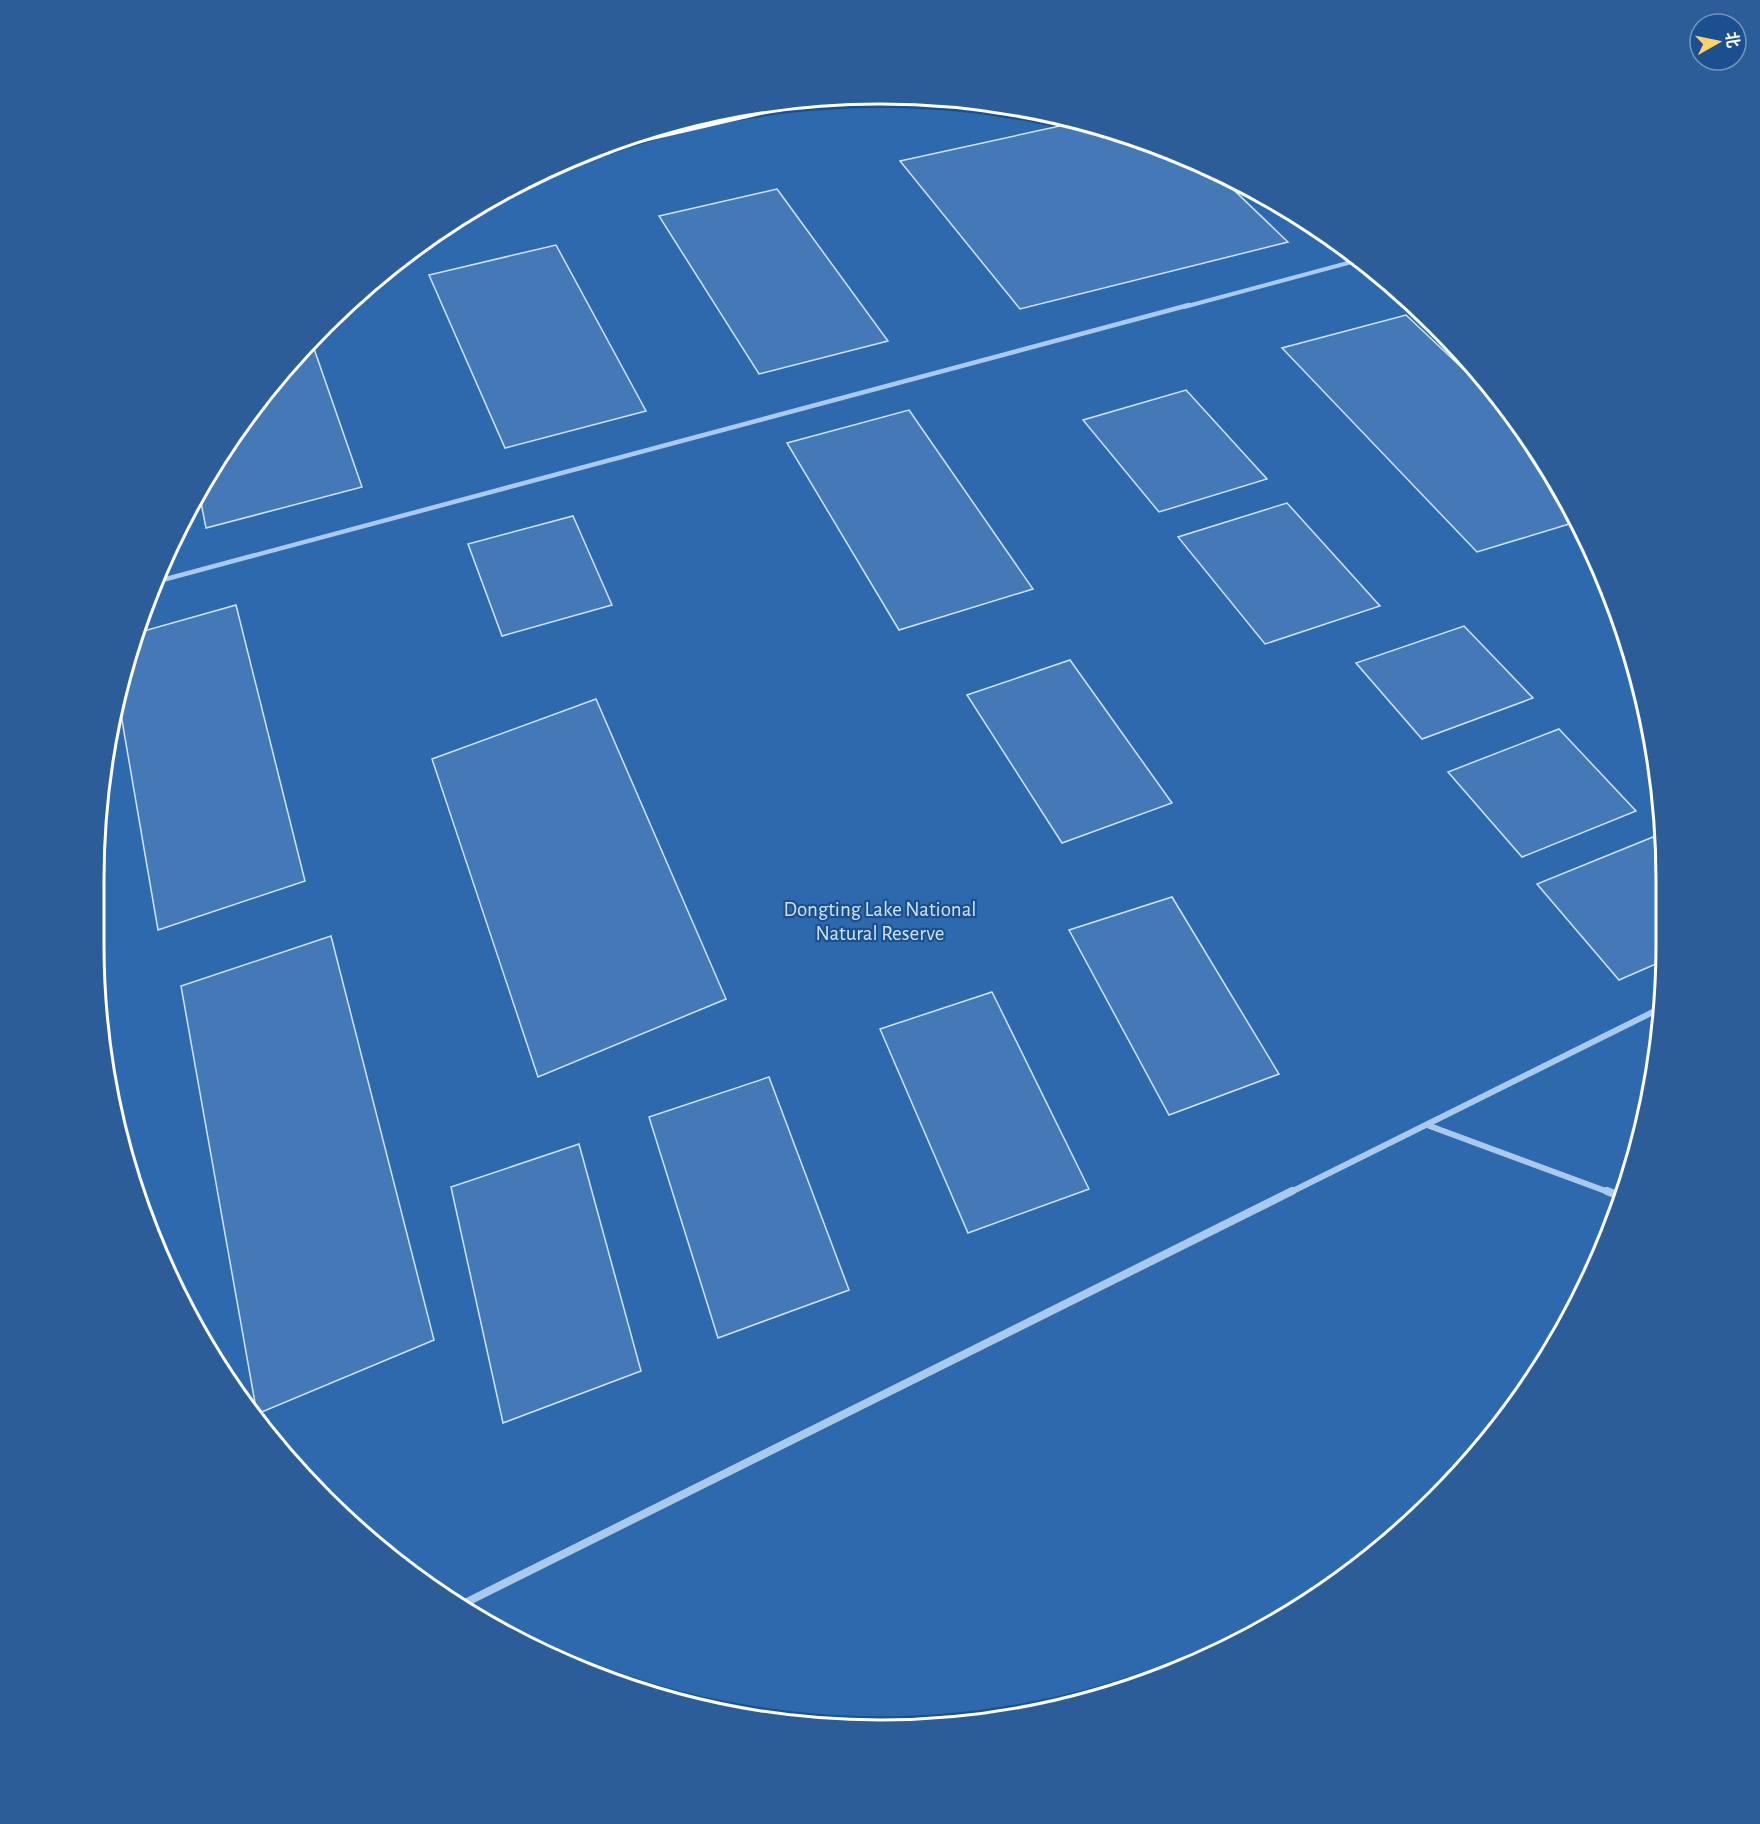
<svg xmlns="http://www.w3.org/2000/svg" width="1760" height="1824" font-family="'Alegreya Sans','Noto Sans SC',sans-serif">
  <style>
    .green { fill: #2e69ad }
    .building { fill: #4478b7; stroke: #cfe3fa; stroke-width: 1.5 }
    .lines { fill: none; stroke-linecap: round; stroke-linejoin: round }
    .minor-far3 { stroke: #a9c9ee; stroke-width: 4 }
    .minor-far2 { stroke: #a9c9ee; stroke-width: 4.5 }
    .minor-far1 { stroke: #a9c9ee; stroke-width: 6 }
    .minor { stroke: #a9c9ee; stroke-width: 8 }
    .trunk { fill: #f8faff; fill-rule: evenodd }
    .labels { text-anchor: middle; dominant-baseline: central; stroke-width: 4.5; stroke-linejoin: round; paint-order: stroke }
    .park-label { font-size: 21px; fill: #cfe3fa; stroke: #1b4f8f }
    .rim { fill: none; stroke: #fff; stroke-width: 3 }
  </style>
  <rect width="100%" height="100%" fill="#1b4f8f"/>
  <circle class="green" cx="880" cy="912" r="804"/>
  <g class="building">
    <polygon points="1078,122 1133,135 1215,172 1288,242 1020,309 900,161"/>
    <polygon points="777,189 888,341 759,374 659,216"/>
    <polygon points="556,245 646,411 505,448 429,275"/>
    <polygon points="1406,315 1515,418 1579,521 1477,552 1282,348"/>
    <polygon points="311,340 362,487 206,528 198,487 288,361"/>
    <polygon points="1186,390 1267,479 1159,512 1083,420"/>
    <polygon points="909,410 1033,589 899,630 787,443"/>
    <polygon points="1287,503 1380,606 1265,644 1178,537"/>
    <polygon points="573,516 612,605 502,636 468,544"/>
    <polygon points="236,605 305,881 158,930 118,697 133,634"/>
    <polygon points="1464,626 1533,698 1422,739 1356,663"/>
    <polygon points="1070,660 1172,803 1062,843 967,695"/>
    <polygon points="596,699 726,999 538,1077 432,759"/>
    <polygon points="1559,729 1636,811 1522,857 1448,772"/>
    <polygon points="1653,837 1665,851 1665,960 1619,980 1537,884"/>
    <polygon points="1172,897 1279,1074 1169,1115 1069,930"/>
    <polygon points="331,936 434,1340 257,1414 181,986"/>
    <polygon points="992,992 1089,1189 968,1233 880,1029"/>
    <polygon points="769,1077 849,1290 718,1338 649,1117"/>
    <polygon points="579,1144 641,1371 503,1423 451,1187"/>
  </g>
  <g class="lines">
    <polyline class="minor-far3" points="1184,307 1359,260"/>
    <polyline class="minor-far2" points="155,582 1189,305"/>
    <g class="minor-far1">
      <polyline points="1427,1125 1611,1193"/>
      <polyline points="1289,1193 1663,1007"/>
    </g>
    <g class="minor">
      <polyline points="1607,1191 1622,1197"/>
      <polyline points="459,1606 1292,1191"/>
    </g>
    <polygon class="trunk" points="830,95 847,95 596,153 592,152 616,142"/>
  </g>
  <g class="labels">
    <g class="park-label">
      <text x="880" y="909">Dongting Lake National<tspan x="880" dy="24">Natural Reserve</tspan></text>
    </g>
  </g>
  <path d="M0 0H1760V1824H0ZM880 104H880A776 776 0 0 1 1656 880V944A776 776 0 0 1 880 1720H880A776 776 0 0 1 104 944V880A776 776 0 0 1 880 104Z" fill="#2d5d98" fill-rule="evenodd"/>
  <path class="rim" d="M880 104H880A776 776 0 0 1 1656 880V944A776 776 0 0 1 880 1720H880A776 776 0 0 1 104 944V880A776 776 0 0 1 880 104Z"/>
  <g transform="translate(1718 42) rotate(81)"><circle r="28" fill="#1b4f8f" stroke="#7695bc" stroke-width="1.5"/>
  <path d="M0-4.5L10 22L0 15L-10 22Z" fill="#ffd166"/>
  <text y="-9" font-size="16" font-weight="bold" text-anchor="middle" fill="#ffffff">北</text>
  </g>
</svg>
